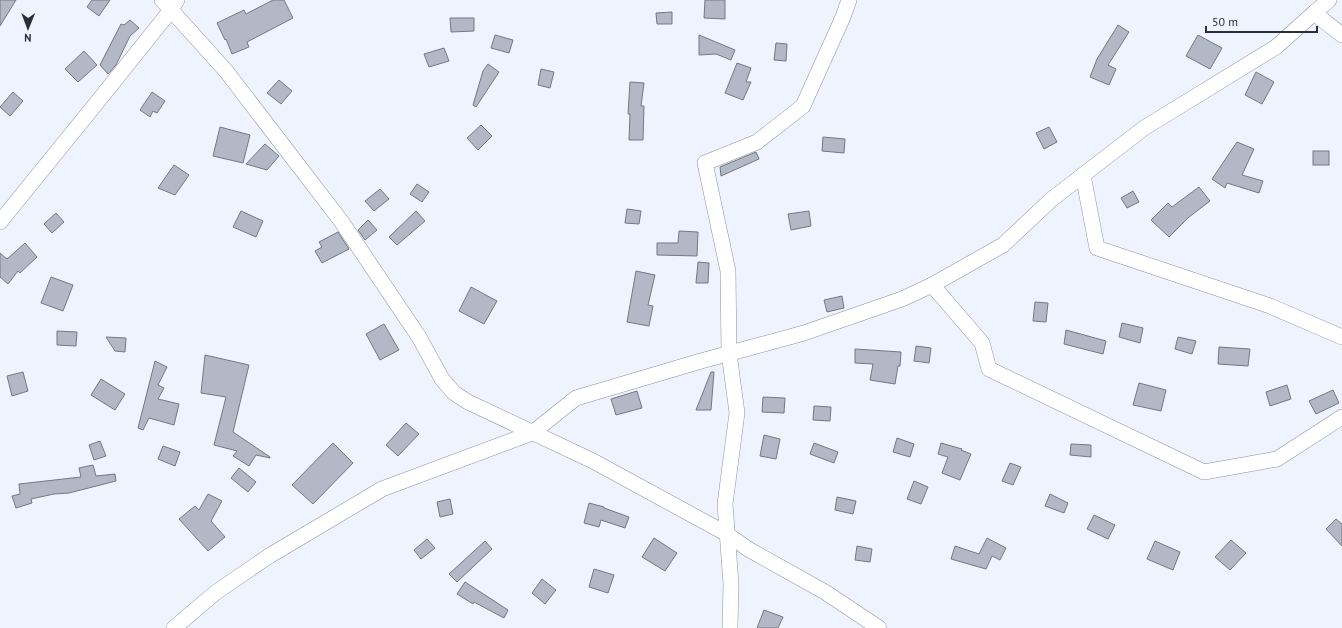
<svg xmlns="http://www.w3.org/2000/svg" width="1342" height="628" font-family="'PT Sans',sans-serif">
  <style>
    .building { fill: #b2b8c5; stroke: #737884 }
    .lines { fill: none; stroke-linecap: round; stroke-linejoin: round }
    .street-casing { stroke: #8d929f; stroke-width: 16 }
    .street { stroke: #fff; stroke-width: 15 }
  </style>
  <rect width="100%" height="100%" fill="#eef3fe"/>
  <g class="building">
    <polygon points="0,0 16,0 0,26"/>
    <polygon points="92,0 110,0 99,16 87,7"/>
    <polygon points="273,0 284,0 293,18 247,42 249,47 232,54 226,39 225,40 217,23 244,10 246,14"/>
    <polygon points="705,0 725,0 725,19 704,18"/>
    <polygon points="672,12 672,24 657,24 656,13"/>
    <polygon points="450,18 474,18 474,31 451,32"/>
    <polygon points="130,20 139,28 130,36 116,65 108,74 100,65 121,24 124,25"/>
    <polygon points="1118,25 1129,32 1108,65 1116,69 1109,85 1090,77 1097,59"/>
    <polygon points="495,35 513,40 509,53 491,48"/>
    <polygon points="699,35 735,50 731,60 716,54 699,55"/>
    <polygon points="1198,35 1222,48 1210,69 1186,56"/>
    <polygon points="776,43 787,44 786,61 774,60"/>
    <polygon points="444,48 449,61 429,67 424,54"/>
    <polygon points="84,51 97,65 78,82 65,69"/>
    <polygon points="737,63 751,68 746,82 751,82 743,100 725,93"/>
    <polygon points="488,64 499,72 476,107 473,105 483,71"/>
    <polygon points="541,69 554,72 550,88 538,85"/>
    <polygon points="1256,72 1274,82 1262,104 1245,95"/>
    <polygon points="279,80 292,91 281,104 267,93"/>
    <polygon points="630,82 644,83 641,106 644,106 643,140 629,140 630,114 628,114"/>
    <polygon points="13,92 23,101 10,116 0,107"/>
    <polygon points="152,92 165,101 157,113 153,111 150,117 140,110"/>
    <polygon points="481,125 492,136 478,150 467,138"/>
    <polygon points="220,127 250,135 243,163 213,156"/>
    <polygon points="1049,127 1057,142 1044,149 1036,133"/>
    <polygon points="823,137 845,139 844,153 822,151"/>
    <polygon points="1237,142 1254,149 1242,175 1263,181 1259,193 1227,183 1225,188 1212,179"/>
    <polygon points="265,144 279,156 267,170 246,164"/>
    <rect x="1313" y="151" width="16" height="14"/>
    <polygon points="756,152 759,159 721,176 720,167"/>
    <polygon points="174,165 189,175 175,195 158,188"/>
    <polygon points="417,184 429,192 422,202 410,194"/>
    <polygon points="1199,187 1210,201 1189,217 1169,237 1151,220 1168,203 1172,207"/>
    <polygon points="380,189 389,199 374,211 365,201"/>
    <polygon points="1133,191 1139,202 1127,208 1121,198"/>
    <polygon points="627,209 641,211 639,224 625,223"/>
    <polygon points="241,211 263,221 256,237 233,227"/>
    <polygon points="416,211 425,221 397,245 389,237"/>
    <polygon points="809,211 811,226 791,230 788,214"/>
    <polygon points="56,213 64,222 52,233 44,224"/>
    <polygon points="368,220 377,230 365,240 358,230"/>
    <polygon points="679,231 698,232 697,256 657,255 657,243 678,243"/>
    <polygon points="338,232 349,249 322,263 315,251 322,247 319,242"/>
    <polygon points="25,243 37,257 20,273 18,271 8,284 0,277 0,253 7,259"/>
    <polygon points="698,262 709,263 708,283 696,283"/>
    <polygon points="636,271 655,275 648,305 653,306 649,326 627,322"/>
    <polygon points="51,277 73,285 63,311 41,303"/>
    <polygon points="471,287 497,301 484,324 459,311"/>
    <polygon points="842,296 844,308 827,312 824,300"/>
    <polygon points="1035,302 1048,303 1046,322 1033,321"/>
    <polygon points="1122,323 1143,328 1140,343 1119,337"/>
    <polygon points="384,324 399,350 380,360 366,334"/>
    <polygon points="1066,330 1106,341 1103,354 1064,344"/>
    <polygon points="57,331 77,332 76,346 57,345"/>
    <polygon points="106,337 126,338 125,352 115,351"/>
    <polygon points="1178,337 1196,341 1192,354 1175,349"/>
    <polygon points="916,346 931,348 929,363 914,361"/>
    <polygon points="1219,347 1250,349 1248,366 1218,364"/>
    <polygon points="855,349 901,352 900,366 898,366 895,384 870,380 873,364 855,363"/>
    <polygon points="205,355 249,365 233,432 270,457 270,458 256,455 249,466 233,456 237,451 214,445 226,397 201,393"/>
    <polygon points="155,361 167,367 158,385 164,388 158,399 179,404 174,425 149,418 143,430 138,428"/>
    <polygon points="23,372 28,391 12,396 7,376"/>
    <polygon points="711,372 714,372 711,410 696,410"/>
    <polygon points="101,379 125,394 115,410 91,395"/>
    <polygon points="1139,383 1166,390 1161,411 1133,405"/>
    <polygon points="1287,385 1291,399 1270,406 1266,392"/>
    <polygon points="1333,390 1339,403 1316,414 1309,401"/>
    <polygon points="637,391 642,408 616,415 611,399"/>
    <polygon points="763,397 785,398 784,413 762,412"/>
    <polygon points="814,406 831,407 830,421 813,420"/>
    <polygon points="406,423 419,434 398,456 386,445"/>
    <polygon points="764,435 780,439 776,459 760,456"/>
    <polygon points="897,438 914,444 910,457 893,452"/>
    <polygon points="100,441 106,456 94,460 89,445"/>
    <polygon points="333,443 353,463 313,504 292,485"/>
    <polygon points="814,443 838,452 834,463 810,454"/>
    <polygon points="941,443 962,449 961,450 971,454 960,480 942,473 948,457 938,454"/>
    <polygon points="1071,444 1091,445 1091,457 1070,455"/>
    <polygon points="163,446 180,452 175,466 158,459"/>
    <polygon points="1010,463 1021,467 1013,485 1002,481"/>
    <polygon points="93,465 96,476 115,474 116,481 69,493 54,494 31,499 32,503 16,508 12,496 20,494 19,484 81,477 79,468"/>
    <polygon points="239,468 256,482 248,492 231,478"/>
    <polygon points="914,481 928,487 921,504 907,499"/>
    <polygon points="208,494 222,501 211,521 225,537 208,551 179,519 195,506 199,510"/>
    <polygon points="1050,494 1068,503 1064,513 1045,506"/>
    <polygon points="837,497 856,501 853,514 835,510"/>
    <polygon points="450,499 453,514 440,517 437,502"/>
    <polygon points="589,503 604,507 604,508 629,517 625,528 601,520 599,527 584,523"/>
    <polygon points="1094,515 1115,525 1108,539 1087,529"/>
    <polygon points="1336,519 1342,524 1342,546 1326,529"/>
    <polygon points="654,538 677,553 665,571 642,557"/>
    <polygon points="987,538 1006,548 1000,560 992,556 986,569 951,559 955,546 979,554"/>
    <polygon points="427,539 435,548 421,559 414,550"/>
    <polygon points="1231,540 1246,553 1230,570 1215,557"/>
    <polygon points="485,541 492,549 457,582 449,574"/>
    <polygon points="1155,541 1180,552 1173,570 1147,559"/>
    <polygon points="857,546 872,549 870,562 855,560"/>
    <polygon points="594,569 614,575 608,593 589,587"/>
    <polygon points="542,579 556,590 545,604 532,593"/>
    <polygon points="465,582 508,610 504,618 474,602 473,604 457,594"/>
    <polygon points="764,610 783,617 778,628 757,628"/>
  </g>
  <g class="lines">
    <g class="street-casing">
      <g id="street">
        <polyline points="162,0 226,71 341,221 419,337 442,379 454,393 468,402 593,461 727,534 748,549 825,592 879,628"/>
        <polyline points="1329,0 1314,13 1342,35"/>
        <polyline points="1083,175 1097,248 1270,306 1342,337"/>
        <polyline points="0,222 103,95 171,10 177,0"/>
        <polyline points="932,285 1003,245 1052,199 1144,128 1276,47 1314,13"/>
        <polyline points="174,628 215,593 269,556 382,489 532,433 576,398 701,361 804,333 902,299 932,285 982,343 989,369 1204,472 1277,459 1342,417"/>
        <polyline points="730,628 731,584 725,504 737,413 729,353 728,271 705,163 757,142 803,106 843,17 849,0"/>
      </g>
    </g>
    <use href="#street" class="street"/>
  </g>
  <g transform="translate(28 28) rotate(181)" stroke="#eef3fe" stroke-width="3" paint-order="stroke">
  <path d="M0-3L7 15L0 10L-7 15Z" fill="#2c2e33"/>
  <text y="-6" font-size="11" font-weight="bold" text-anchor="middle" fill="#2c2e33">N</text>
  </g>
  <path d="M1206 26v6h111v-6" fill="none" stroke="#2c2e33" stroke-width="2"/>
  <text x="1212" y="26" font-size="12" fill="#2c2e33" stroke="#eef3fe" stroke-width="3" paint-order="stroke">50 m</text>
</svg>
